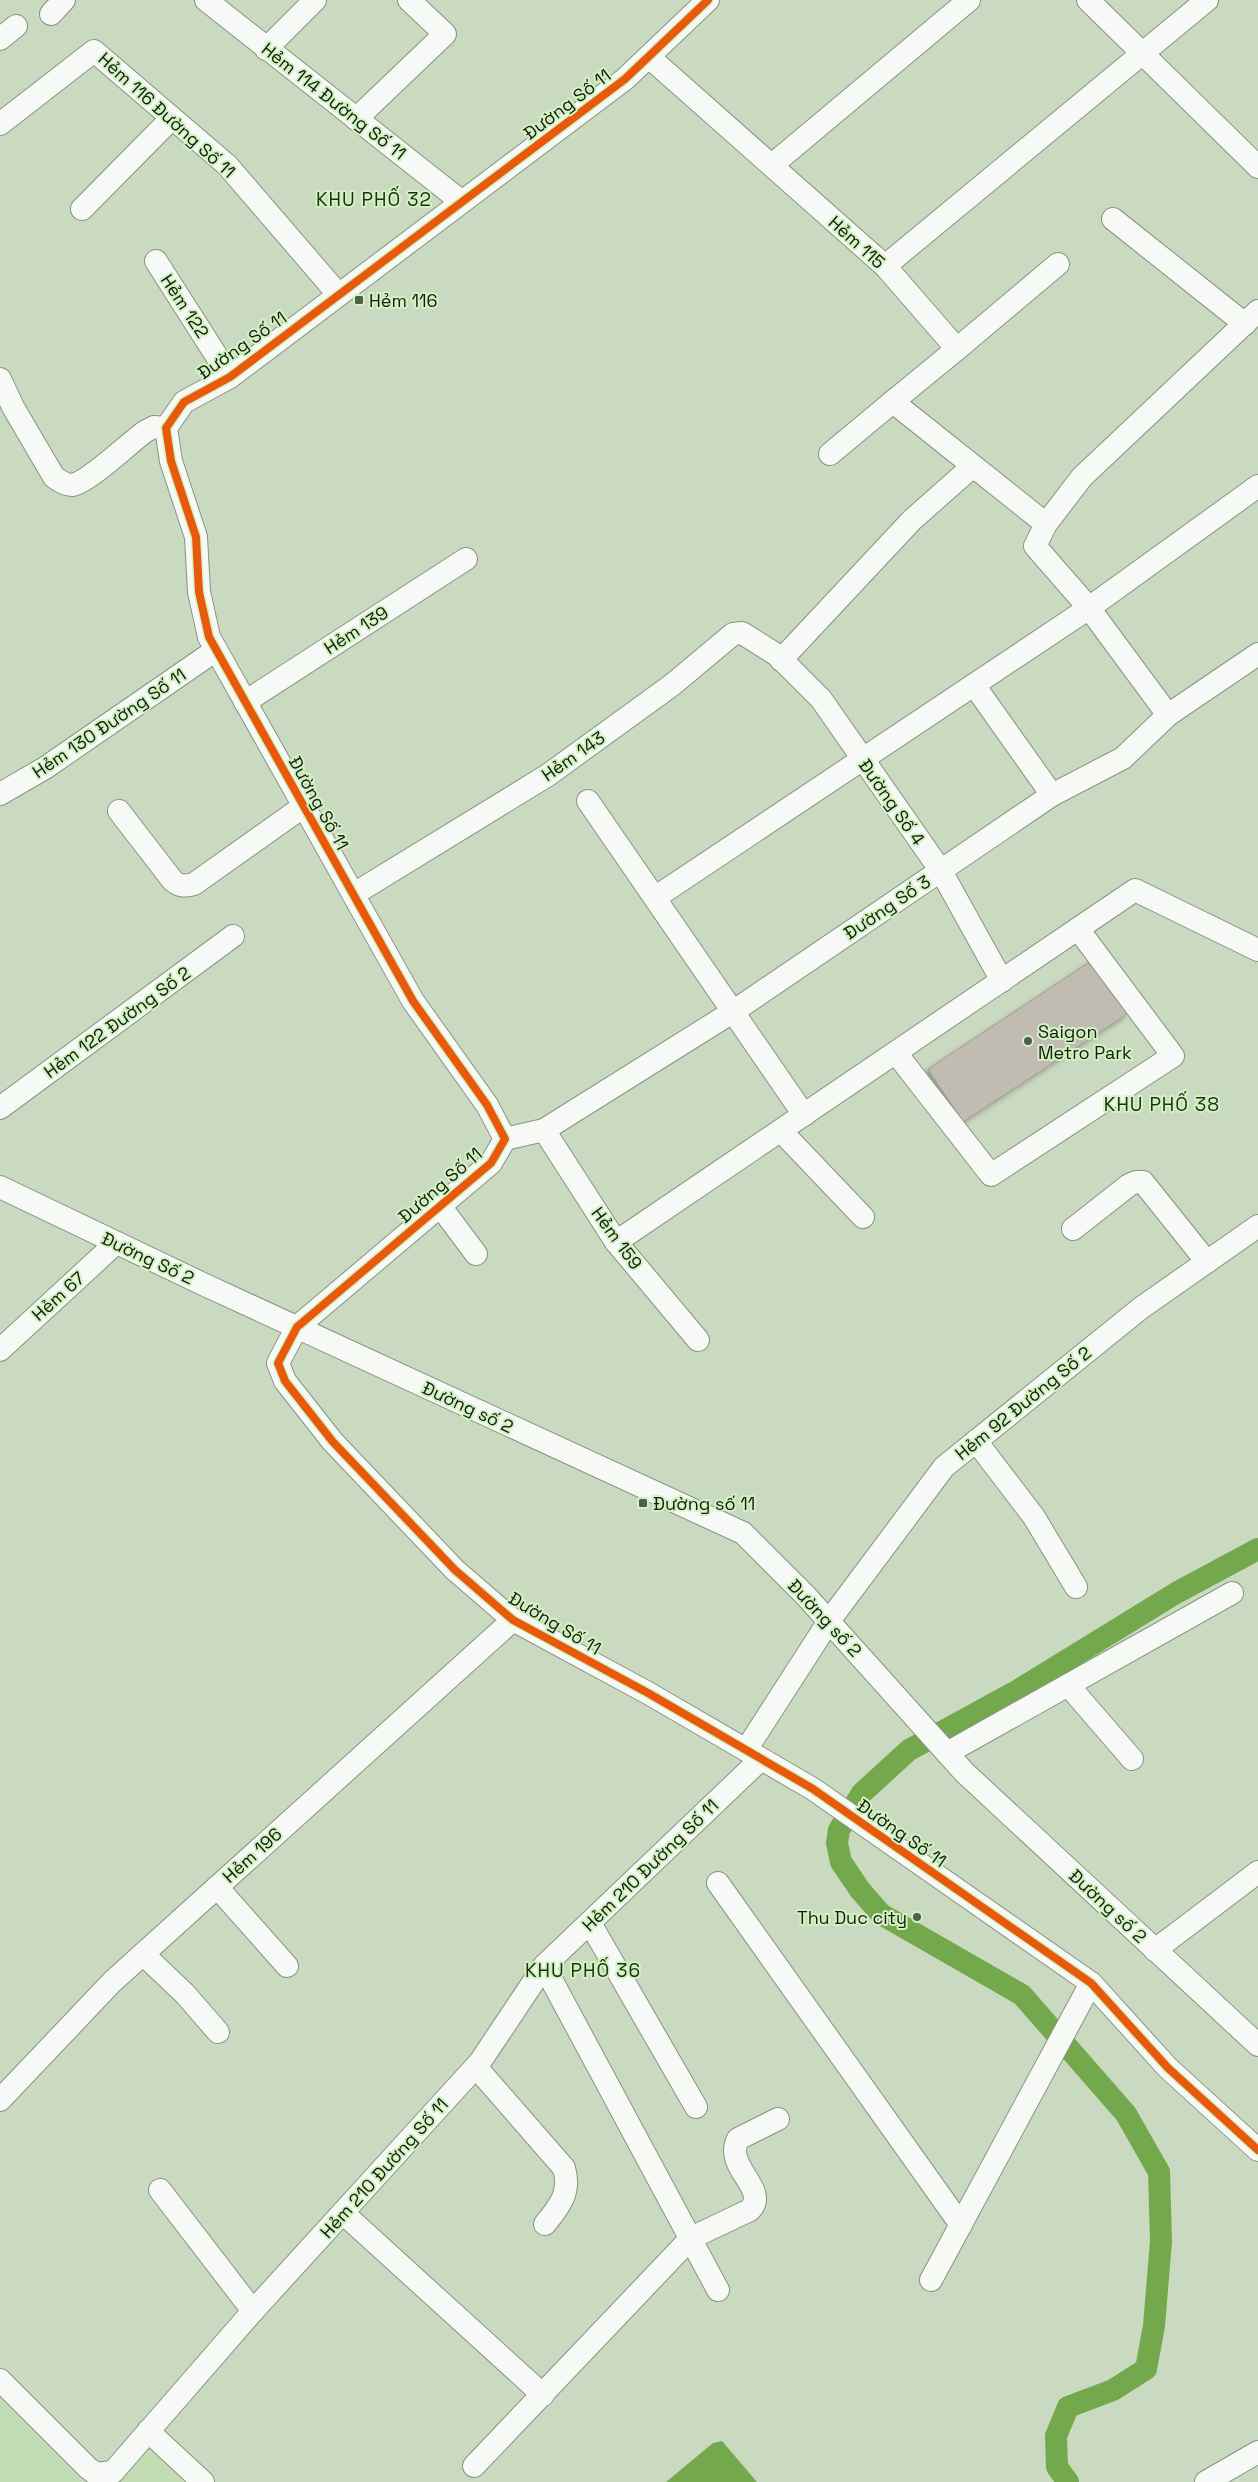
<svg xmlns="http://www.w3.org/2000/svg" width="1258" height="2482" font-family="'Space Grotesk',sans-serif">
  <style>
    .built { fill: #c2ddb4 }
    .water { fill: #74a84c }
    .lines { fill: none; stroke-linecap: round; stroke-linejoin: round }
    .canal { stroke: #74a84c; stroke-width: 22 }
    .building { fill: #c1bcb2; stroke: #a19e93; filter: url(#shadow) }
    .minor-casing { stroke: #879480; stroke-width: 24 }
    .minor { stroke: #f7f9f6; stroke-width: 22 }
    .cycleway-casing { stroke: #d3f2c3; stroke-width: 11 }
    .cycleway { stroke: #e8590c; stroke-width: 8 }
    .poi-dot { fill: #525f4b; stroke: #d3f2c3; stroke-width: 2 }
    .labels { text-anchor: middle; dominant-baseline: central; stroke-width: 4; stroke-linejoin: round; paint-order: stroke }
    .street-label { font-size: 18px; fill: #121d0c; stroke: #d3f2c3 }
    .poi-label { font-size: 18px; fill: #121d0c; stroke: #d3f2c3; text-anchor: start }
    .neighbourhood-label { font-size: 19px; letter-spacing: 1px; fill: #1b330b; stroke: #d3f2c3 }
  </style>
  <defs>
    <filter id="shadow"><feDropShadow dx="-4.5" dy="4.5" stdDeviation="2.5" flood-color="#0004"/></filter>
  </defs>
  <rect width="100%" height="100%" fill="#cadac0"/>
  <g class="built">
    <polygon points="0,2398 82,2482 0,2482"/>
    <polygon points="152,2448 194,2482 111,2482"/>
  </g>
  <polygon class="water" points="722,2441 757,2482 666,2482 713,2443"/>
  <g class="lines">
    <polyline class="canal" points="1068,2482 1057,2467 1056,2436 1068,2407 1113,2390 1146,2369 1154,2326 1161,2241 1159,2172 1126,2114 1022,1995 881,1914 860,1890 841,1862 837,1843 839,1830 862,1793 909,1750 1015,1692 1176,1593 1258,1549"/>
  </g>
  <polygon class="building" points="1094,959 1129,1013 963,1122 928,1069"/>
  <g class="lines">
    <g class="minor-casing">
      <g id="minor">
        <polyline points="206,0 462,202"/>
        <polyline points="708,0 625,79 230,377 184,402 166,428 171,461 196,537 199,592 209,637 413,1001 487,1105 505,1139 491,1163 297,1327 278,1363 285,1381 333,1442 455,1570 513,1620 648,1693 813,1789 1091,1983 1168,2068 1258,2150"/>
        <polyline points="1088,0 1258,167"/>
        <polyline points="51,14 64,0"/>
        <polyline points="0,39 16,26"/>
        <polyline points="266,49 315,0"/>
        <polyline points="649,57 885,266 957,349 1058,264"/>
        <polyline points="356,119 445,34 409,0"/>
        <polyline points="0,124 94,51 227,165 338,294"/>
        <polyline points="772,165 969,0"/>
        <polyline points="82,209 172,118"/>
        <polyline points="1113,219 1245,324"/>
        <polyline points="156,261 230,377"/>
        <polyline points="885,266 1207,0"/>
        <polyline points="957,349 896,399 898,406 1046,524"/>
        <path d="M 0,379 L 13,407 L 54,477 C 60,481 65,485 72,485 C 88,483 130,442 146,431 L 154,427 L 166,428"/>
        <polyline points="830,454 896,399"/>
        <polyline points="781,660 912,520 973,466"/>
        <polyline points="974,685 1052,795"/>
        <polyline points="245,702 466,559"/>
        <polyline points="1168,715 1089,608 1035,546 1046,524 1082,477 1258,311"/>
        <polyline points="0,794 45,768 216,650"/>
        <polyline points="588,801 804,1115"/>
        <path d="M 119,811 L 173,881 C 180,887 186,886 194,884 L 304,806"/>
        <polyline points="354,894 548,775 672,685 733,634 742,633 777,655 821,699 941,871 1002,981"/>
        <polyline points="656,897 1089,608 1258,486"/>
        <polyline points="896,1053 991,1175 1173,1056 1078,929"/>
        <polyline points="0,1108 233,936"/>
        <polyline points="544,1130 616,1242 698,1340"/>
        <polyline points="781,1131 863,1217"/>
        <polyline points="505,1139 544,1130 734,1011 1052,795 1123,758 1168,715 1258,654"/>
        <polyline points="0,1187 205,1285 743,1533 806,1596 965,1773 1258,2045"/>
        <polyline points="440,1206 476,1254"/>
        <polyline points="1073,1229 1129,1185 1136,1182 1143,1182 1207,1262"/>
        <polyline points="616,1242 1135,890 1258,950"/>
        <polyline points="0,1350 116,1243"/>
        <polyline points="976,1441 1034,1517 1076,1587"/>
        <polyline points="1068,1685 1132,1759"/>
        <polyline points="746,1750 829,1621 944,1467 1141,1308 1258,1226"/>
        <polyline points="947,1753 1232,1593"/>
        <polyline points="718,1883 961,2225"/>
        <polyline points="217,1887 287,1966"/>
        <polyline points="590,1923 696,2107"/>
        <polyline points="1155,1950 1258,1872"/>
        <polyline points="143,1954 185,1994 218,2032"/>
        <polyline points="544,1966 718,2290"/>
        <path d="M 476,2067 L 564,2168 C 571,2192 560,2206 545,2224"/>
        <polyline points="0,2100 112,1982 513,1620"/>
        <polyline points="160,2190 253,2311"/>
        <polyline points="343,2213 543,2395"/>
        <polyline points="931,2280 1091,1983"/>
        <polyline points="0,2380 88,2468 96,2474 113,2472 253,2311 480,2062 544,1966 761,1759"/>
        <polyline points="148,2431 203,2482"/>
        <path d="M 474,2466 L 691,2238 L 750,2210 C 770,2189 723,2167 738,2139 L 778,2119"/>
        <polyline points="1206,2482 1258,2452"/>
      </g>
    </g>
    <use href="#minor" class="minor"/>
    <g class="cycleway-casing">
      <polyline id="cycleway" points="708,0 625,79 230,377 184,402 166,428 171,461 196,537 199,592 209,637 413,1001 487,1105 505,1139 491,1163 297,1327 278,1363 285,1381 333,1442 455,1570 513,1620 648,1693 813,1789 1091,1983 1168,2068 1258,2150"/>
    </g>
    <use href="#cycleway" class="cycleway"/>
  </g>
  <g class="poi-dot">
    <rect x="354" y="295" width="10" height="10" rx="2.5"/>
    <circle cx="1028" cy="1041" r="5"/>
    <rect x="638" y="1498" width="10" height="10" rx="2.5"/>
    <circle cx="917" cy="1917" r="5"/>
  </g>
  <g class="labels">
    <g class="street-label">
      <text transform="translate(334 101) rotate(38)">Hẻm 114 Đường Số 11</text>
      <text transform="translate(567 104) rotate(-37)">Đường Số 11</text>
      <text transform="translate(167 115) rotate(42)">Hẻm 116 Đường Số 11</text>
      <text transform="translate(857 242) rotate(42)">Hẻm 115</text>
      <text transform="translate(185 306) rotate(57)">Hẻm 122</text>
      <text transform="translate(242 345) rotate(-35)">Đường Số 11</text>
      <text transform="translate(356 630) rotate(-33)">Hẻm 139</text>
      <text transform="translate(109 723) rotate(-34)">Hẻm 130 Đường Số 11</text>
      <text transform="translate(573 756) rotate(-35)">Hẻm 143</text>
      <text transform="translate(892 802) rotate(55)">Đường Số 4</text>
      <text transform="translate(319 803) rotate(61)">Đường Số 11</text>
      <text transform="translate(887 907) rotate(-34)">Đường Số 3</text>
      <text transform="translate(117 1022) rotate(-36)">Hẻm 122 Đường Số 2</text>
      <text transform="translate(440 1185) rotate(-41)">Đường Số 11</text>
      <text transform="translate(617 1238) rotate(54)">Hẻm 159</text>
      <text transform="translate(148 1258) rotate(25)">Đường Số 2</text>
      <text transform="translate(58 1296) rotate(-42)">Hẻm 67</text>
      <text transform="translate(1023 1403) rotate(-39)">Hẻm 92 Đường Số 2</text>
      <text transform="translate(468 1407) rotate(25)">Đường số 2</text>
      <text transform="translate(825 1618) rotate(47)">Đường số 2</text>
      <text transform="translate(555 1623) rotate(31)">Đường Số 11</text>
      <text transform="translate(902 1833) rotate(35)">Đường Số 11</text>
      <text transform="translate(252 1855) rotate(-42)">Hẻm 196</text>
      <text transform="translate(650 1865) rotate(-44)">Hẻm 210 Đường Số 11</text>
      <text transform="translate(1108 1906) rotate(43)">Đường số 2</text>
      <text transform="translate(384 2168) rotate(-48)">Hẻm 210 Đường Số 11</text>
    </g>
    <g class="poi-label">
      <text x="369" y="300">Hẻm 116</text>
      <text x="1038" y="1031">Saigon<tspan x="1038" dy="21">Metro Park</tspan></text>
      <text x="653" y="1503">Đường số 11</text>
      <text x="907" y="1917" text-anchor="end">Thu Duc city</text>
    </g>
    <g class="neighbourhood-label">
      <text x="374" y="199">KHU PHỐ 32</text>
      <text x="1162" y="1104">KHU PHỐ 38</text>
      <text x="583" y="1970">KHU PHỐ 36</text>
    </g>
  </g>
</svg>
